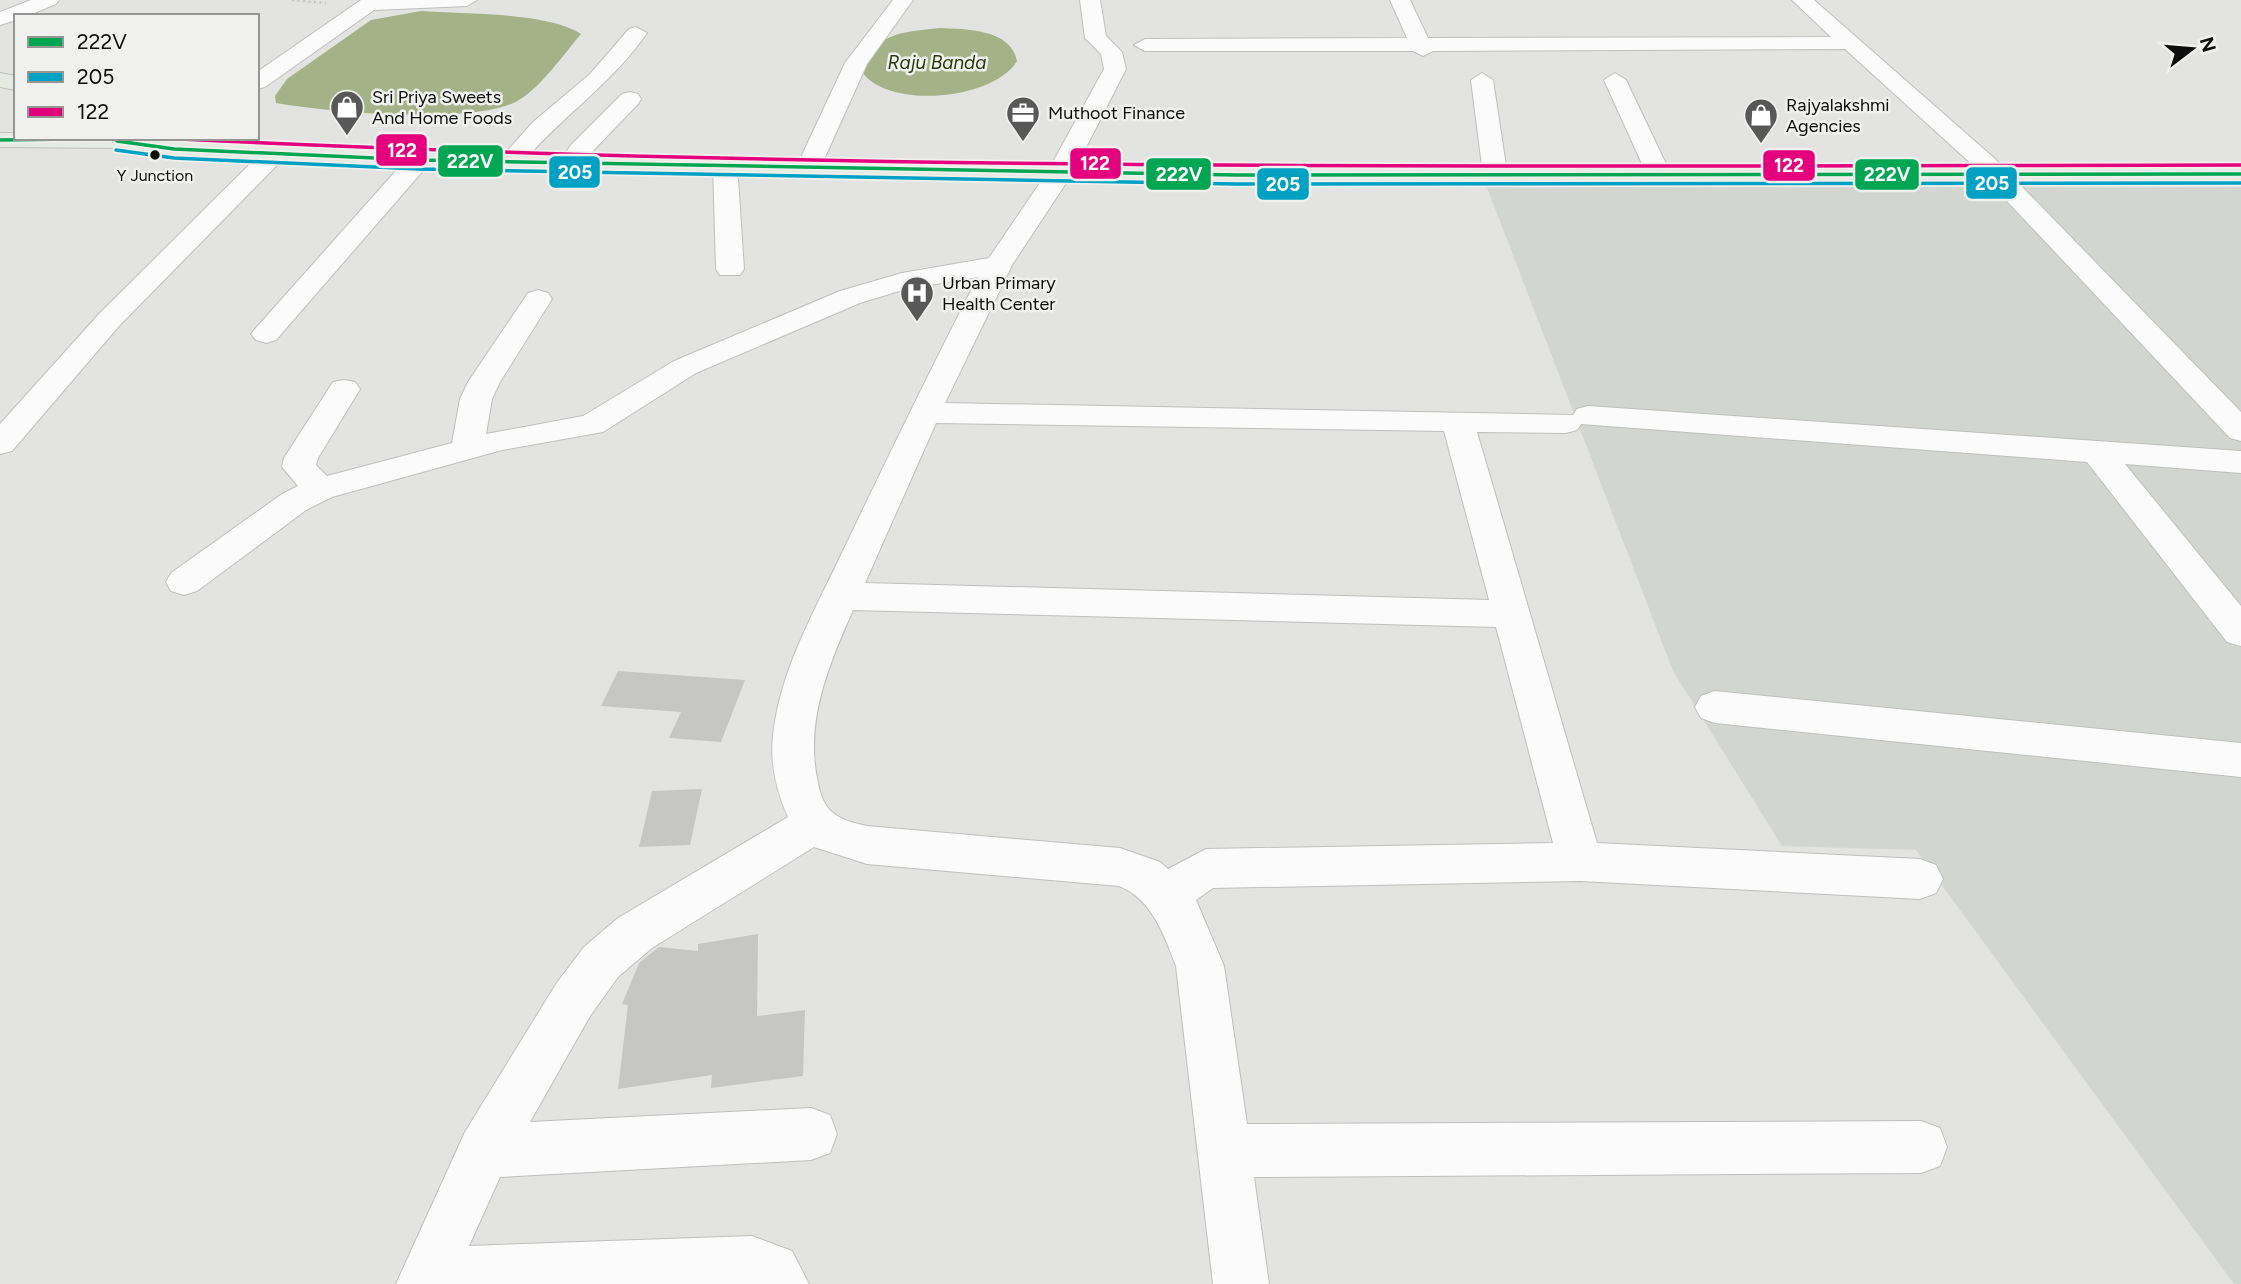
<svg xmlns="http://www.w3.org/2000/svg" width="2241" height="1284" font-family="Figtree,sans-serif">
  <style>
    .built { fill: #d3d6d0 }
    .water { fill: #a5b288 }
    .building { fill: #c6c6c5 }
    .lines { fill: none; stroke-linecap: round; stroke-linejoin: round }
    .minor-casing { stroke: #bfbfbe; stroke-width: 2 }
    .major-casing { stroke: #bfc0bf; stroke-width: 2 }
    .path { stroke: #c2c2c1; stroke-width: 2.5; stroke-dasharray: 2 3.5; stroke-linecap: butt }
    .minor { fill: #fbfbfb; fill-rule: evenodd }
    .major { fill: #e7eae2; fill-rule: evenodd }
    .bus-1-casing { stroke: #f0f1ee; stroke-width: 7 }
    .bus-2-casing { stroke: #f0f1ee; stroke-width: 7 }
    .bus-3-casing { stroke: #f0f1ee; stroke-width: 7 }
    .bus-1 { stroke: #00a651; stroke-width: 3.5 }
    .bus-2 { stroke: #01a1c4; stroke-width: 3.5 }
    .bus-3 { stroke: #e5007d; stroke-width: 3.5 }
    .bus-dot { fill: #0c0d0c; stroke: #f0f1ee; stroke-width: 2.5 }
    .labels { text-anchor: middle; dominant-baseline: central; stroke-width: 5; stroke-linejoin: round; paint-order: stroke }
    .far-bus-label { font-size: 16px; fill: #0c0d0c; stroke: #f0f1ee }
    .far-poi-label { font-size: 18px; fill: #0c0d0c; stroke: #f0f1ee; text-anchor: start }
    .far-water-label { font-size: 19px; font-style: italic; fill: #2b3608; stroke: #f0f1ee }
    .line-badge { stroke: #f0f1ee; stroke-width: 2.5 }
    .badge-label { font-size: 19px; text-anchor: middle; font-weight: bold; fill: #fff }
  </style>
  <rect width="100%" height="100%" fill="#e3e3e2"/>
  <polygon class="built" points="1486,185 2241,187 2241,1284 2234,1284 1916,850 1782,846 1673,671"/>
  <g class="water">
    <path d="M 421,11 C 462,14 548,12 581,34 C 565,53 540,88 519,100 C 476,126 327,112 276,103 L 275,96 L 287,79 L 371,20 Z"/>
    <path d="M 940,28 C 966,29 1011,29 1017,61 C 994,101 878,112 858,65 C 882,33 900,32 940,28 Z"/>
  </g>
  <g class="building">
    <polygon points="618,671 745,680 721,742 669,738 681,712 601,706"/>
    <polygon points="702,789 690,845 639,847 652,791"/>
    <polygon points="758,934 757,1016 805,1010 803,1076 711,1088 712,1075 618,1089 628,1005 622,1004 639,963 659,947 698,951 698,944"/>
  </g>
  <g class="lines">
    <g class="minor-casing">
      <g id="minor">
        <polygon points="31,0 59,0 56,4 27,16 16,16 16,20 0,25 0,12"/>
        <polygon points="361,0 477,0 467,6 374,10 265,87 257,89 257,72"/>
        <polygon points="893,0 913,0 867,64 826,155 823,160 805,160 802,155 845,63"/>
        <path d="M 1080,0 L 1100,0 L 1106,36 L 1122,52 L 1126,69 L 1074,171 L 1012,265 L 945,403 L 1573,415 L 1577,409 L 1588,406 L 2241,451 L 2241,473 L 2125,464 L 2241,606 L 2241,646 L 2227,642 L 2087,462 L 1581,424 L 1577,430 L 1566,433 L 1477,432 L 1597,843 L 1920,859 L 1936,865 L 1943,879 L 1936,893 L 1920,899 L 1580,881 L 1213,888 L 1196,900 L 1224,966 L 1247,1124 L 1921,1121 L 1940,1128 L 1947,1147 L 1940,1166 L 1921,1173 L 1254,1177 L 1269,1284 L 1213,1284 L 1176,966 C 1164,935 1152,899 1119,886 L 867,864 L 814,847 L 652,948 L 618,977 L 590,1016 L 530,1122 L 811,1108 L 830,1115 L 837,1134 L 830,1153 L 811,1160 L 500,1177 L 469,1246 L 752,1236 L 792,1251 L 809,1284 L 396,1284 L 465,1132 L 556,984 L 584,947 L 618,918 L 788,817 C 776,790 770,764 773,735 C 780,671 813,614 840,557 C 885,463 930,370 978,277 L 906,289 L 860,303 L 696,373 L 603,432 L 502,450 L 332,497 L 306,510 L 197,591 L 184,595 L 171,591 L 166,582 L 171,573 L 282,494 L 298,486 L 282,467 L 284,458 L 333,382 L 344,380 L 355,382 L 360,389 L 318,458 L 316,465 L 327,476 L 452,443 L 460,399 L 468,382 L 528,293 L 538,290 L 548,293 L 552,299 L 500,382 L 492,399 L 486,434 L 583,416 L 674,361 L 840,291 L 902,273 L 989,258 L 1048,171 L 1104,69 L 1101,54 L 1085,38 ZM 936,423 L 1444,431 L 1489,600 L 865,583 ZM 853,610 L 1496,627 L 1553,843 L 1206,849 L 1168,869 L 1160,862 L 1120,848 L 867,826 C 855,823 842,821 832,812 C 824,806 820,793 818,783 C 804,722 829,664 853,610 Z"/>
        <polygon points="1390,0 1410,0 1428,38 1831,37 1792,0 1814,0 1994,158 2241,412 2241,441 2230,438 1976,168 1845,49 1433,51 1423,56 1413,51 1145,51 1134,45 1145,39 1407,38"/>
        <path d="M 636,27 L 647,33 C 614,81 567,113 529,155 L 511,155 L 508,150 L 533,122 L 590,74 L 629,29 Z"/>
        <polygon points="1482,73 1493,80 1506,166 1503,171 1485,171 1482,166 1471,80"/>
        <polygon points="1615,73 1626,80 1667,166 1664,171 1646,171 1643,166 1604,80"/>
        <polygon points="630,92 638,94 641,99 638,104 588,156 570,156 567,151 570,146 622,94"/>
        <polygon points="274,147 283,149 286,154 283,159 119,326 12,451 0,454 0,424 99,314 265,149"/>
        <polygon points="419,153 428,155 431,160 428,165 276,340 266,343 256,340 251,334 256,328 410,155"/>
        <polygon points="725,157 734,159 737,164 744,269 740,275 720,275 716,269 713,164 716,159"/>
        <polygon points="1715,691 2241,743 2241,777 1715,723 1701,718 1695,707 1701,696"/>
      </g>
    </g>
    <g class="major-casing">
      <g id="major">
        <polygon points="0,73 16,76 16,90 0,87"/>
        <polygon points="0,133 16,133 16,138 153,138 419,153 1236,167 2241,166 2241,182 1236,183 419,167 174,156 117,148 0,147"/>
      </g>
    </g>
    <polyline class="path" points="292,0 326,3"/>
    <use href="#minor" class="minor"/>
    <use href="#major" class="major"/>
    <g class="bus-1-casing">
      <g id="bus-1">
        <polyline points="0,140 142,138"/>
        <polyline points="117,141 174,149 419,160 1236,175 2241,174"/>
      </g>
    </g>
    <g class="bus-2-casing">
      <polyline id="bus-2" points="116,150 174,158 419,169 1236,184 2241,183"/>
    </g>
    <g class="bus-3-casing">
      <path id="bus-3" d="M 160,138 C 853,173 1547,166 2241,165"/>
    </g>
    <use href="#bus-1" class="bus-1"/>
    <use href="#bus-2" class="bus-2"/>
    <use href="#bus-3" class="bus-3"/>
  </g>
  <defs>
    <g id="shop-pin" transform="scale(1.75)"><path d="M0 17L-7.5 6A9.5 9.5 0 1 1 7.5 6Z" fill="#575857" stroke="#f0f1ee"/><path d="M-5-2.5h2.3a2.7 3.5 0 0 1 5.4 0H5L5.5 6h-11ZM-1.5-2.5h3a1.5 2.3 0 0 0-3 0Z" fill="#fff"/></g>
    <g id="office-pin" transform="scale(1.75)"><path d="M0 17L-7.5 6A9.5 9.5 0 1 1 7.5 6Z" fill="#575857" stroke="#f0f1ee"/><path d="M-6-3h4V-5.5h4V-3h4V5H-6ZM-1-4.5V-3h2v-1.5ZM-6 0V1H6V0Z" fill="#fff"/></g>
    <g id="hospital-pin" transform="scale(1.75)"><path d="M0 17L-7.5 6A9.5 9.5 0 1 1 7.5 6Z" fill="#575857" stroke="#f0f1ee"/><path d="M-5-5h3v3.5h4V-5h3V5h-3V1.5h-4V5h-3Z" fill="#fff"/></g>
  </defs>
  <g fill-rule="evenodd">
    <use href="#shop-pin" x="347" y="107"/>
    <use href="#office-pin" x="1023" y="113"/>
    <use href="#shop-pin" x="1761" y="115"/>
    <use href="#hospital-pin" x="917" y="293"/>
  </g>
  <circle class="bus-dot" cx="155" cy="155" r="6"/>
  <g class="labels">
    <g class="far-bus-label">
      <text x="155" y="175">Y Junction</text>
    </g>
    <g class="far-poi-label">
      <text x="372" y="97">Sri Priya Sweets<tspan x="372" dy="21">And Home Foods</tspan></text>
      <text x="1786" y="105">Rajyalakshmi<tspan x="1786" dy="21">Agencies</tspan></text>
      <text x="1048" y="113">Muthoot Finance</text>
      <text x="942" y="283">Urban Primary<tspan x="942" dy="21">Health Center</tspan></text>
    </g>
    <g class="far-water-label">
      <text x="937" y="62">Raju Banda</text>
    </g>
  </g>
  <g class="line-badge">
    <rect x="375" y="133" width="53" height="34" rx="7" fill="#e5007d"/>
    <rect x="437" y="144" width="67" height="34" rx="7" fill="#00a651"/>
    <rect x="1069" y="147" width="53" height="33" rx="7" fill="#e5007d"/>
    <rect x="1762" y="149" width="54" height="33" rx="7" fill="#e5007d"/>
    <rect x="548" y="155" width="53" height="34" rx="7" fill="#01a1c4"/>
    <rect x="1145" y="157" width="67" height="34" rx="7" fill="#00a651"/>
    <rect x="1854" y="158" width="66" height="33" rx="7" fill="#00a651"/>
    <rect x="1965" y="166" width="53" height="34" rx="7" fill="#01a1c4"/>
    <rect x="1256" y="167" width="54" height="34" rx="7" fill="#01a1c4"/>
  </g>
  <g class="badge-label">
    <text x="402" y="157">122</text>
    <text x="470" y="168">222V</text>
    <text x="1095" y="170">122</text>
    <text x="1789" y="172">122</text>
    <text x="575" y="179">205</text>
    <text x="1179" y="181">222V</text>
    <text x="1887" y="181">222V</text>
    <text x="1992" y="190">205</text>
    <text x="1283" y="191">205</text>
  </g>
  <rect x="14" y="14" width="245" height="126" fill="#f0f1ee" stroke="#959694" stroke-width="2"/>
  <rect x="28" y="37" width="35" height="10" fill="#00a651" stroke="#959694" stroke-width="2"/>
  <text x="77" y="49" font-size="21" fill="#0c0d0c">222V</text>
  <rect x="28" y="72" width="35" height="10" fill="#01a1c4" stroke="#959694" stroke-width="2"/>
  <text x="77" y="84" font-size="21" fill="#0c0d0c">205</text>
  <rect x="28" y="107" width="35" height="10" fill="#e5007d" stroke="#959694" stroke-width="2"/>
  <text x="77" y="119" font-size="21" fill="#0c0d0c">122</text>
  <g transform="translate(2192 49) rotate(74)" stroke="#f0f1ee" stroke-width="5" paint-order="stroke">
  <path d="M0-5L12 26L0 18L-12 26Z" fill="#0c0d0c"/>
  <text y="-10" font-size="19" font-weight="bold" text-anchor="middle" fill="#0c0d0c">N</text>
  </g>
</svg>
